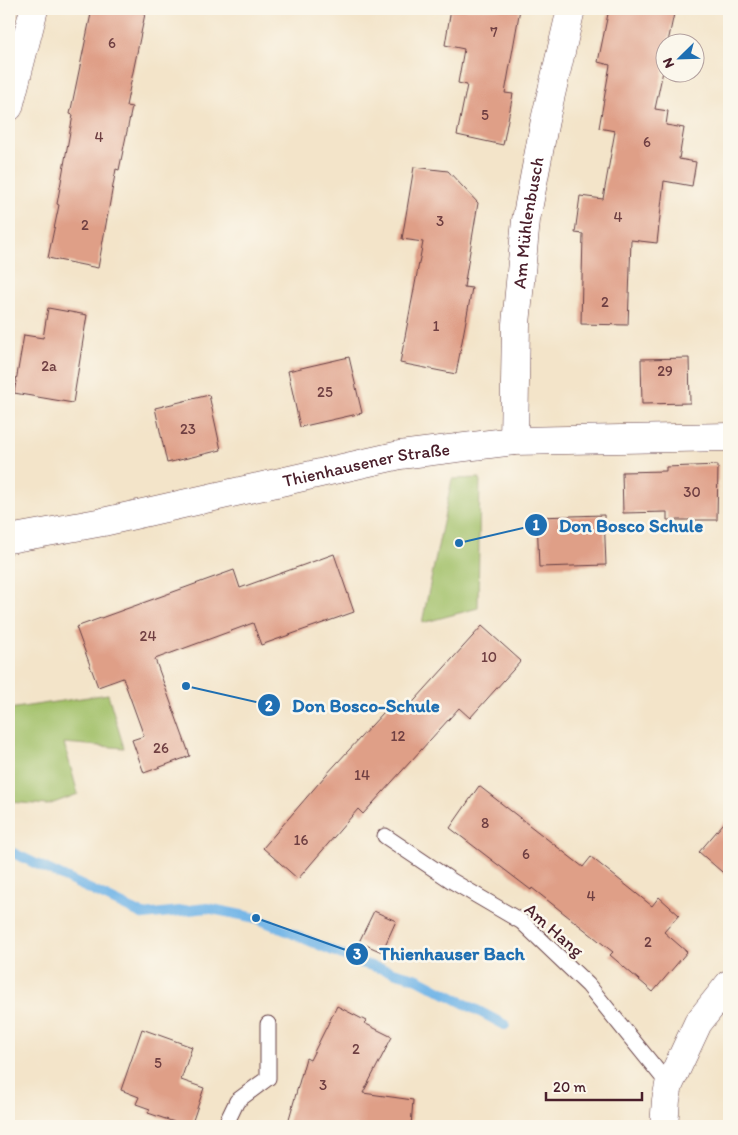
<svg xmlns="http://www.w3.org/2000/svg" width="738" height="1135" font-family="Itim,sans-serif">
  <style>
    .green { fill: #a1c068; stroke: #76704a }
    .lines { fill: none; stroke-linecap: round; stroke-linejoin: round }
    .stream { stroke: #72b5e7; stroke-width: 10 }
    .building { fill: #df9f87 }
    .service-casing { stroke: #633d43; stroke-width: 17 }
    .minor-casing { stroke: #633d43; stroke-width: 29 }
    .service { stroke: #fff; stroke-width: 15 }
    .minor { stroke: #fff; stroke-width: 28 }
    .labels { text-anchor: middle; dominant-baseline: central; stroke-width: 5; stroke-linejoin: round; paint-order: stroke }
    .number-label { font-size: 15px; fill: #6f3f42 }
    .street-label { font-size: 18px; fill: #4a1f2b; stroke: #fbf7ec }
    .leader { fill: none; stroke: #1f6fb2; stroke-width: 2 }
    .callout-dot { fill: #1f6fb2; stroke: #fbf7ec; stroke-width: 2 }
    .mark-label { font-size: 15px; text-anchor: middle; font-weight: bold; fill: #fff }
    .callout-label { font-size: 19px; text-anchor: middle; font-weight: bold; fill: #1f6fb2; stroke: #fbf7ec; stroke-width: 5; stroke-linejoin: round; paint-order: stroke }
  </style>
  <rect width="100%" height="100%" fill="#fbf7ec"/>
  <filter id="ink" filterUnits="userSpaceOnUse"><feTurbulence type="fractalNoise" baseFrequency=".02" numOctaves="2"/><feDisplacementMap in="SourceGraphic" scale="10" xChannelSelector="R" yChannelSelector="G"/><feConvolveMatrix kernelMatrix="1 2 1 2 8 2 1 2 1" color-interpolation-filters="sRGB"/></filter>
  <filter id="wash" filterUnits="userSpaceOnUse"><feTurbulence type="fractalNoise" baseFrequency=".0096" numOctaves="4" result="noise"/><feDisplacementMap in="SourceGraphic" scale="20" xChannelSelector="R" yChannelSelector="G"/><feGaussianBlur stdDeviation="1.12" result="paint"/><feColorMatrix in="noise" values="0 0 0 0 0 0 0 0 0 0 0 0 0 0 0 0 0 1.4 0 .05"/><feComposite in="paint" operator="in"/></filter>
  <g filter="url(#wash)">
    <rect width="100%" height="100%" fill="#f3e4c9"/>
    <g class="green">
      <polygon points="480,478 478,608 422,623 452,479"/>
      <polygon points="108,694 124,748 64,743 78,794 48,805 9,802 9,709"/>
    </g>
    <g class="lines">
      <polyline class="stream" points="9,851 144,915 207,908 256,918 361,963 418,979 505,1025"/>
    </g>
    <g id="blocks">
      <g class="building">
        <polygon points="92,9 146,9 126,106 132,107 119,170 116,169 98,268 48,258 59,205 57,204 73,115 70,114"/>
        <polygon points="451,9 520,9 505,93 513,94 503,145 457,135 467,85 458,83 464,49 445,45"/>
        <polygon points="609,9 675,9 668,42 666,42 666,57 655,109 668,111 666,125 684,128 679,159 696,162 692,186 664,181 657,243 631,240 628,325 581,324 583,234 575,233 580,196 603,199 615,131 599,128 610,65 598,62"/>
        <polygon points="414,167 448,171 478,203 464,287 472,288 456,374 400,363 423,242 402,239"/>
        <polygon points="48,308 87,315 73,403 14,393 24,335 43,338"/>
        <polygon points="349,357 362,413 300,427 288,371"/>
        <polygon points="689,358 690,403 642,404 641,359"/>
        <polygon points="209,395 221,450 167,463 155,408"/>
        <polygon points="718,465 717,520 667,520 667,512 623,513 622,472 666,471 666,467"/>
        <polygon points="604,515 606,565 539,567 537,517"/>
        <polygon points="334,554 354,612 261,645 253,623 155,659 190,756 144,773 132,740 144,736 123,678 98,687 76,627 234,570 240,588"/>
        <polygon points="482,626 521,661 470,718 459,708 363,814 358,809 298,879 263,848 325,776 395,700 406,710"/>
        <polygon points="479,786 583,867 591,857 652,906 659,897 679,915 664,932 687,952 653,992 610,955 613,952 532,888 531,890 450,828"/>
        <polygon points="729,817 729,878 699,852"/>
        <polygon points="374,911 396,921 382,952 359,942"/>
        <polygon points="337,1006 366,1021 364,1023 392,1037 363,1093 413,1100 411,1126 287,1126 306,1058 310,1060"/>
        <polygon points="142,1029 192,1047 181,1080 204,1088 191,1126 186,1126 148,1113 150,1109 136,1104 139,1097 121,1090"/>
      </g>
    </g>
  </g>
  <g filter="url(#ink)">
    <use href="#blocks" fill-opacity="0" stroke="#633d43" stroke-width="1"/>
    <g class="lines">
      <g class="service-casing">
        <g id="service">
          <polyline points="385,836 452,881 522,922 588,985 669,1085"/>
          <polyline points="225,1126 237,1101 268,1078 268,1024"/>
        </g>
      </g>
      <g class="minor-casing">
        <g id="minor">
          <polyline points="9,107 34,9"/>
          <path id="s1" d="M 514,441 L 516,324 L 526,220 L 545,120 L 571,9"/>
          <path id="s2" d="M 9,539 L 103,522 L 400,455 L 514,441 L 729,437"/>
          <polyline points="664,1126 666,1100 669,1085 698,1023 729,984"/>
        </g>
      </g>
      <use href="#service" class="service"/>
      <use href="#minor" class="minor"/>
    </g>
  </g>
  <g class="labels">
    <g class="number-label">
      <text x="494" y="32">7</text>
      <text x="112" y="43">6</text>
      <text x="485" y="115">5</text>
      <text x="99" y="137">4</text>
      <text x="647" y="142">6</text>
      <text x="618" y="217">4</text>
      <text x="440" y="221">3</text>
      <text x="85" y="225">2</text>
      <text x="605" y="302">2</text>
      <text x="436" y="326">1</text>
      <text x="49" y="366">2a</text>
      <text x="665" y="371">29</text>
      <text x="325" y="392">25</text>
      <text x="188" y="429">23</text>
      <text x="692" y="492">30</text>
      <text x="148" y="636">24</text>
      <text x="489" y="657">10</text>
      <text x="398" y="736">12</text>
      <text x="161" y="748">26</text>
      <text x="362" y="775">14</text>
      <text x="485" y="823">8</text>
      <text x="301" y="840">16</text>
      <text x="526" y="854">6</text>
      <text x="591" y="896">4</text>
      <text x="648" y="942">2</text>
      <text x="356" y="1049">2</text>
      <text x="158" y="1063">5</text>
      <text x="323" y="1085">3</text>
    </g>
    <g class="street-label">
      <text stroke="none"><textPath href="#s1" startOffset="219">Am Mühlenbusch</textPath></text>
      <text stroke="none"><textPath href="#s2" startOffset="365">Thienhausener Straße</textPath></text>
      <text transform="translate(554 930) rotate(41)">Am Hang</text>
    </g>
  </g>
  <path class="leader" d="M459 543L536 525M186 686L269 705M256 918L357 954"/>
  <g class="callout-dot">
    <circle cx="459" cy="543" r="5"/>
    <circle cx="186" cy="686" r="5"/>
    <circle cx="256" cy="918" r="5"/>
    <circle cx="536" cy="525" r="12"/>
    <circle cx="269" cy="705" r="12"/>
    <circle cx="357" cy="954" r="12"/>
  </g>
  <g class="mark-label">
    <text x="536" y="530">1</text>
    <text x="269" y="711">2</text>
    <text x="357" y="959">3</text>
  </g>
  <g class="callout-label">
    <text x="631" y="532">Don Bosco Schule</text>
    <text x="366" y="712">Don Bosco-Schule</text>
    <text x="452" y="960">Thienhauser Bach</text>
  </g>
  <rect width="738" height="1135" fill="none" stroke="#fbf7ec" stroke-width="30"/>
  <g transform="translate(680 58) rotate(247)"><circle r="24" fill="#fbf7ec" stroke="#b4a19f"/>
  <path d="M0-4L9 19L0 12L-9 19Z" fill="#1f6fb2"/>
  <text y="-8" font-size="14" font-weight="bold" text-anchor="middle" fill="#4a1f2b">N</text>
  </g>
  <path d="M546 1092v8h96v-8" fill="none" stroke="#4a1f2b" stroke-width="2.5"/>
  <text x="553" y="1092" font-size="15" fill="#4a1f2b" stroke="#fbf7ec" stroke-width="4" paint-order="stroke">20 m</text>
</svg>
